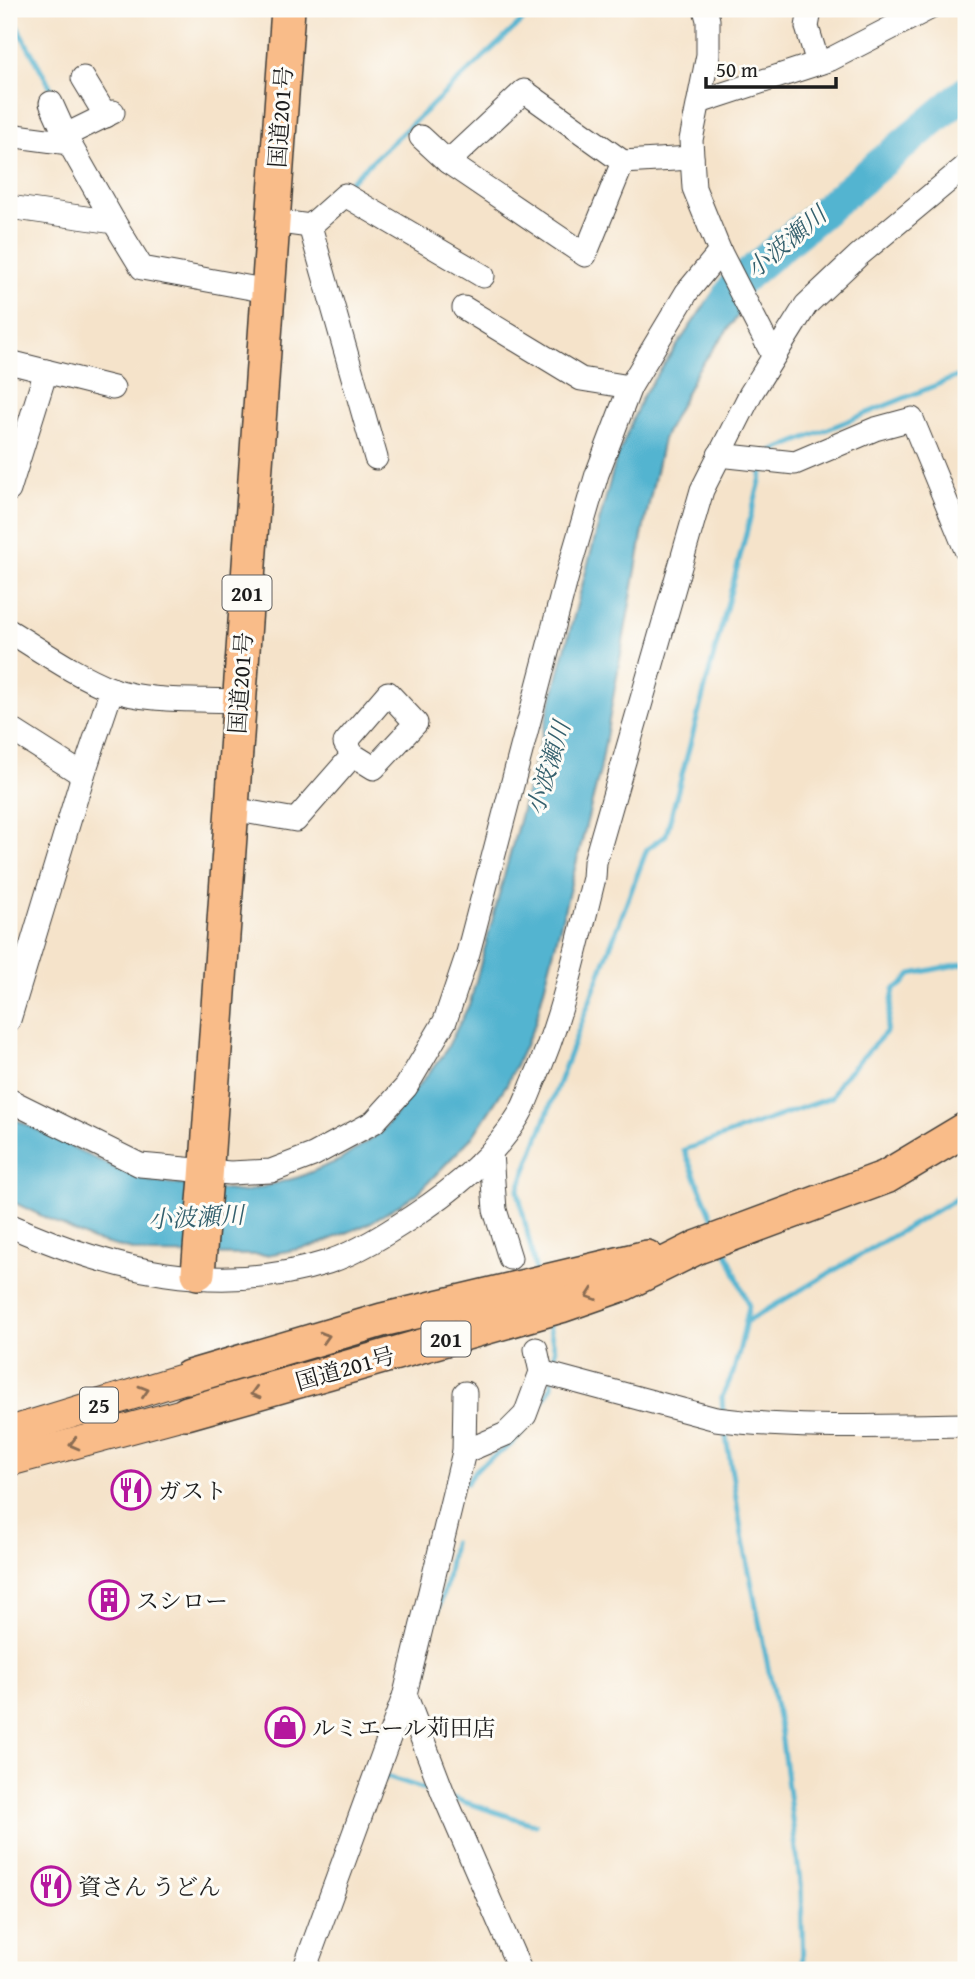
<svg xmlns="http://www.w3.org/2000/svg" width="975" height="1979" font-family="'Gentium Book Plus','Noto Serif JP',serif">
  <style>
    .water { fill: #52b4d0; stroke: #376876; stroke-width: 2 }
    .lines { fill: none; stroke-linecap: round; stroke-linejoin: round }
    .stream { stroke: #52b4d0; stroke-width: 5 }
    .river { stroke: #52b4d0; stroke-width: 32 }
    .minor-casing { stroke: #3d3a36; stroke-width: 25 }
    .major-casing { stroke: #3d3a36; stroke-width: 32 }
    .highway-casing { stroke: #3d3a36; stroke-width: 36 }
    .minor { stroke: #fff; stroke-width: 23 }
    .major { stroke: #f9bc89; stroke-width: 30 }
    .highway { stroke: #f9bc89; stroke-width: 33 }
    .oneway { stroke: #8a6c52 }
    .labels { text-anchor: middle; dominant-baseline: central; stroke-width: 6; stroke-linejoin: round; paint-order: stroke }
    .shield { fill: #fdfcf7; stroke: #605f5e; stroke-width: 2 }
    .shield-label { font-size: 21px; font-weight: bold; fill: #1c1c1c }
    .street-label { font-size: 23px; fill: #1c1c1c; stroke: #fdfcf7 }
    .poi-label { font-size: 23px; fill: #1c1c1c; stroke: #fdfcf7; text-anchor: start }
    .water-label { font-size: 24px; font-style: italic; fill: #34606d; stroke: #fdfcf7 }
  </style>
  <rect width="100%" height="100%" fill="#fdfcf7"/>
  <filter id="ink" filterUnits="userSpaceOnUse"><feTurbulence type="fractalNoise" baseFrequency=".0143" numOctaves="2"/><feDisplacementMap in="SourceGraphic" scale="14" xChannelSelector="R" yChannelSelector="G"/><feConvolveMatrix kernelMatrix="1 2 1 2 8 2 1 2 1" color-interpolation-filters="sRGB"/></filter>
  <filter id="wash" filterUnits="userSpaceOnUse"><feTurbulence type="fractalNoise" baseFrequency=".00686" numOctaves="4" result="noise"/><feDisplacementMap in="SourceGraphic" scale="28" xChannelSelector="R" yChannelSelector="G"/><feGaussianBlur stdDeviation="1.57" result="paint"/><feColorMatrix in="noise" values="0 0 0 0 0 0 0 0 0 0 0 0 0 0 0 0 0 1.4 0 .05"/><feComposite in="paint" operator="in"/></filter>
  <g filter="url(#wash)">
    <rect width="100%" height="100%" fill="#f5e3ca"/>
    <polygon class="water" points="723,278 740,313 697,371 663,439 642,536 600,771 535,1024 507,1084 473,1136 417,1194 368,1224 314,1246 267,1255 149,1254 92,1240 9,1200 9,1116 119,1170 149,1181 244,1192 299,1177 340,1160 381,1132 444,1054 470,1003 615,463 642,397"/>
    <g class="lines">
      <g class="stream">
        <polyline points="9,12 56,97"/>
        <polyline points="343,188 535,9"/>
        <polyline points="771,452 966,373"/>
        <polyline points="717,1229 684,1150 832,1097 839,1082 886,1032 894,989 903,984 911,974 966,963"/>
        <polyline points="536,1272 518,1191 647,849 666,835 764,466"/>
        <polyline points="548,1322 555,1350 553,1368"/>
        <polyline points="746,1322 966,1193"/>
        <polyline points="539,1406 552,1386 552,1381"/>
        <polyline points="723,1415 722,1397 733,1373 740,1348 749,1306 725,1248"/>
        <polyline points="724,1424 742,1535 781,1733 801,1889 803,1970"/>
        <path d="M 467,1483 C 480,1456 507,1456 522,1432"/>
        <polyline points="434,1622 446,1585 453,1543"/>
        <polyline points="384,1779 386,1776 436,1793"/>
        <polyline points="452,1798 536,1825"/>
      </g>
      <polyline class="river" points="720,311 735,285 966,92"/>
    </g>
  </g>
  <g filter="url(#ink)">
    <g class="lines">
      <g class="minor-casing">
        <g id="minor">
          <polyline points="705,9 708,20 708,55 691,140 694,188 720,252 773,355"/>
          <polyline points="809,16 807,27 818,63"/>
          <polyline points="83,78 106,116"/>
          <polyline points="699,102 831,59 928,9"/>
          <polyline points="51,103 69,143"/>
          <polyline points="9,135 69,143 114,222"/>
          <polyline points="66,135 113,112"/>
          <polyline points="421,137 448,162 585,255 623,162 692,158"/>
          <polyline points="448,162 524,91 623,162"/>
          <polyline points="9,207 114,222 142,268 268,291"/>
          <polyline points="273,221 310,226 376,458"/>
          <polyline points="310,226 345,195 483,276"/>
          <polyline points="464,308 581,379 630,387"/>
          <polyline points="9,362 113,388"/>
          <polyline points="719,455 795,463 875,429 912,419 966,550"/>
          <polyline points="9,490 46,371"/>
          <path d="M 9,631 C 42,651 75,675 111,689 C 148,703 200,699 239,701"/>
          <polyline points="9,728 83,775"/>
          <polyline points="232,809 296,820 353,755 374,768 416,723 388,693 345,743 353,755"/>
          <polyline points="9,1020 83,775 112,689"/>
          <polyline points="9,1100 140,1165 230,1173 271,1171 313,1155 374,1122 406,1087 445,1021 468,953 567,576 597,474 630,387 687,292 720,252"/>
          <polyline points="491,1153 495,1210 510,1258"/>
          <path d="M 9,1225 C 111,1271 218,1297 328,1262 C 358,1252 386,1234 412,1217 C 452,1191 494,1157 519,1115 C 525,1105 529,1093 534,1081 C 563,1017 577,946 594,878 L 595,862 L 702,490 L 751,393 L 806,305 L 859,255 L 966,166"/>
          <path d="M 541,1372 L 716,1419 C 799,1430 883,1426 966,1425"/>
          <polyline points="464,1452 506,1434 525,1415 541,1372 536,1349"/>
          <polyline points="405,1694 443,1793 520,1970"/>
          <polyline points="304,1970 405,1694 464,1452 465,1393"/>
        </g>
      </g>
      <g class="major-casing">
        <g id="major">
          <polyline points="9,1432 189,1377"/>
          <polyline points="9,1461 187,1413"/>
        </g>
      </g>
      <g class="highway-casing">
        <g id="highway">
          <polyline points="198,1273 206,1178 288,9"/>
          <polyline points="189,1377 382,1320 647,1257"/>
          <polyline points="187,1413 561,1306 624,1284 698,1247 886,1177 966,1129"/>
        </g>
      </g>
      <use href="#minor" class="minor"/>
      <use href="#major" class="major"/>
      <use href="#highway" class="highway"/>
    </g>
    <defs><path id="oneway-chevron" d="M-2-3.5L2.5 0L-2 3.5" fill="none" stroke-width="1.6" stroke-linecap="round" stroke-linejoin="round" transform="scale(1.75)"/></defs>
    <g class="oneway">
      <use href="#oneway-chevron" transform="translate(591 1295) rotate(161)"/>
      <use href="#oneway-chevron" transform="translate(325 1337) rotate(-16)"/>
      <use href="#oneway-chevron" transform="translate(144 1391) rotate(-17)"/>
      <use href="#oneway-chevron" transform="translate(255 1393) rotate(164)"/>
      <use href="#oneway-chevron" transform="translate(74 1444) rotate(165)"/>
    </g>
  </g>
  <defs>
    <g id="restaurant-ring" transform="scale(2.0125)"><circle r="9.5" fill="#fdfcf7" stroke="#b5179e" stroke-width="1.5"/><path d="M-5-6h1v4h1v-4h1v4h1v-4h1v5L-1.5 .5V6h-2V.5L-5-1ZM5-6V6H3V1.5H1.5Q1.5-4 5-6Z" fill="#b5179e"/></g>
    <g id="building-ring" transform="scale(2.0125)"><circle r="9.5" fill="#fdfcf7" stroke="#b5179e" stroke-width="1.5"/><path d="M-4-6H4V6H1V3H-1V6H-4ZM-2.5-4.3h1.7v1.8h-1.7ZM.8-4.3h1.7v1.8H.8ZM-2.5-1h1.7V.8h-1.7ZM.8-1h1.7V.8H.8Z" fill="#b5179e"/></g>
    <g id="shop-ring" transform="scale(2.0125)"><circle r="9.5" fill="#fdfcf7" stroke="#b5179e" stroke-width="1.5"/><path d="M-5-2.5h2.3a2.7 3.5 0 0 1 5.4 0H5L5.5 6h-11ZM-1.5-2.5h3a1.5 2.3 0 0 0-3 0Z" fill="#b5179e"/></g>
  </defs>
  <g fill-rule="evenodd">
    <use href="#restaurant-ring" x="131" y="1490"/>
    <use href="#building-ring" x="109" y="1600"/>
    <use href="#shop-ring" x="285" y="1727"/>
    <use href="#restaurant-ring" x="51" y="1886"/>
  </g>
  <g class="labels">
    <g class="shield">
      <rect x="222.5" y="575.5" width="49" height="35" rx="5"/>
      <rect x="421.5" y="1321.5" width="49" height="35" rx="5"/>
      <rect x="80" y="1387.5" width="38" height="35" rx="5"/>
    </g>
    <g class="shield-label">
      <text x="247" y="593">201</text>
      <text x="446" y="1339">201</text>
      <text x="99" y="1405">25</text>
    </g>
    <g class="street-label">
      <text transform="translate(280 117) rotate(-86)">国道201号</text>
      <text transform="translate(240 683) rotate(-86)">国道201号</text>
      <text transform="translate(345 1368) rotate(-16)">国道201号</text>
    </g>
    <g class="poi-label">
      <text x="158" y="1490">ガスト</text>
      <text x="136" y="1600">スシロー</text>
      <text x="312" y="1727">ルミエール苅田店</text>
      <text x="78" y="1886">資さん うどん</text>
    </g>
    <g class="water-label">
      <text transform="translate(786 242) rotate(-40)">小波瀬川</text>
      <text transform="translate(548 768) rotate(-73)">小波瀬川</text>
      <text transform="translate(196 1217) rotate(-3)">小波瀬川</text>
    </g>
  </g>
  <rect width="975" height="1979" fill="none" stroke="#fdfcf7" stroke-width="35"/>
  <path d="M706 77v10h130v-10" fill="none" stroke="#1c1c1c" stroke-width="3.5"/>
  <text x="716" y="77" font-size="21" fill="#1c1c1c" stroke="#fdfcf7" stroke-width="5" paint-order="stroke">50 m</text>
</svg>
